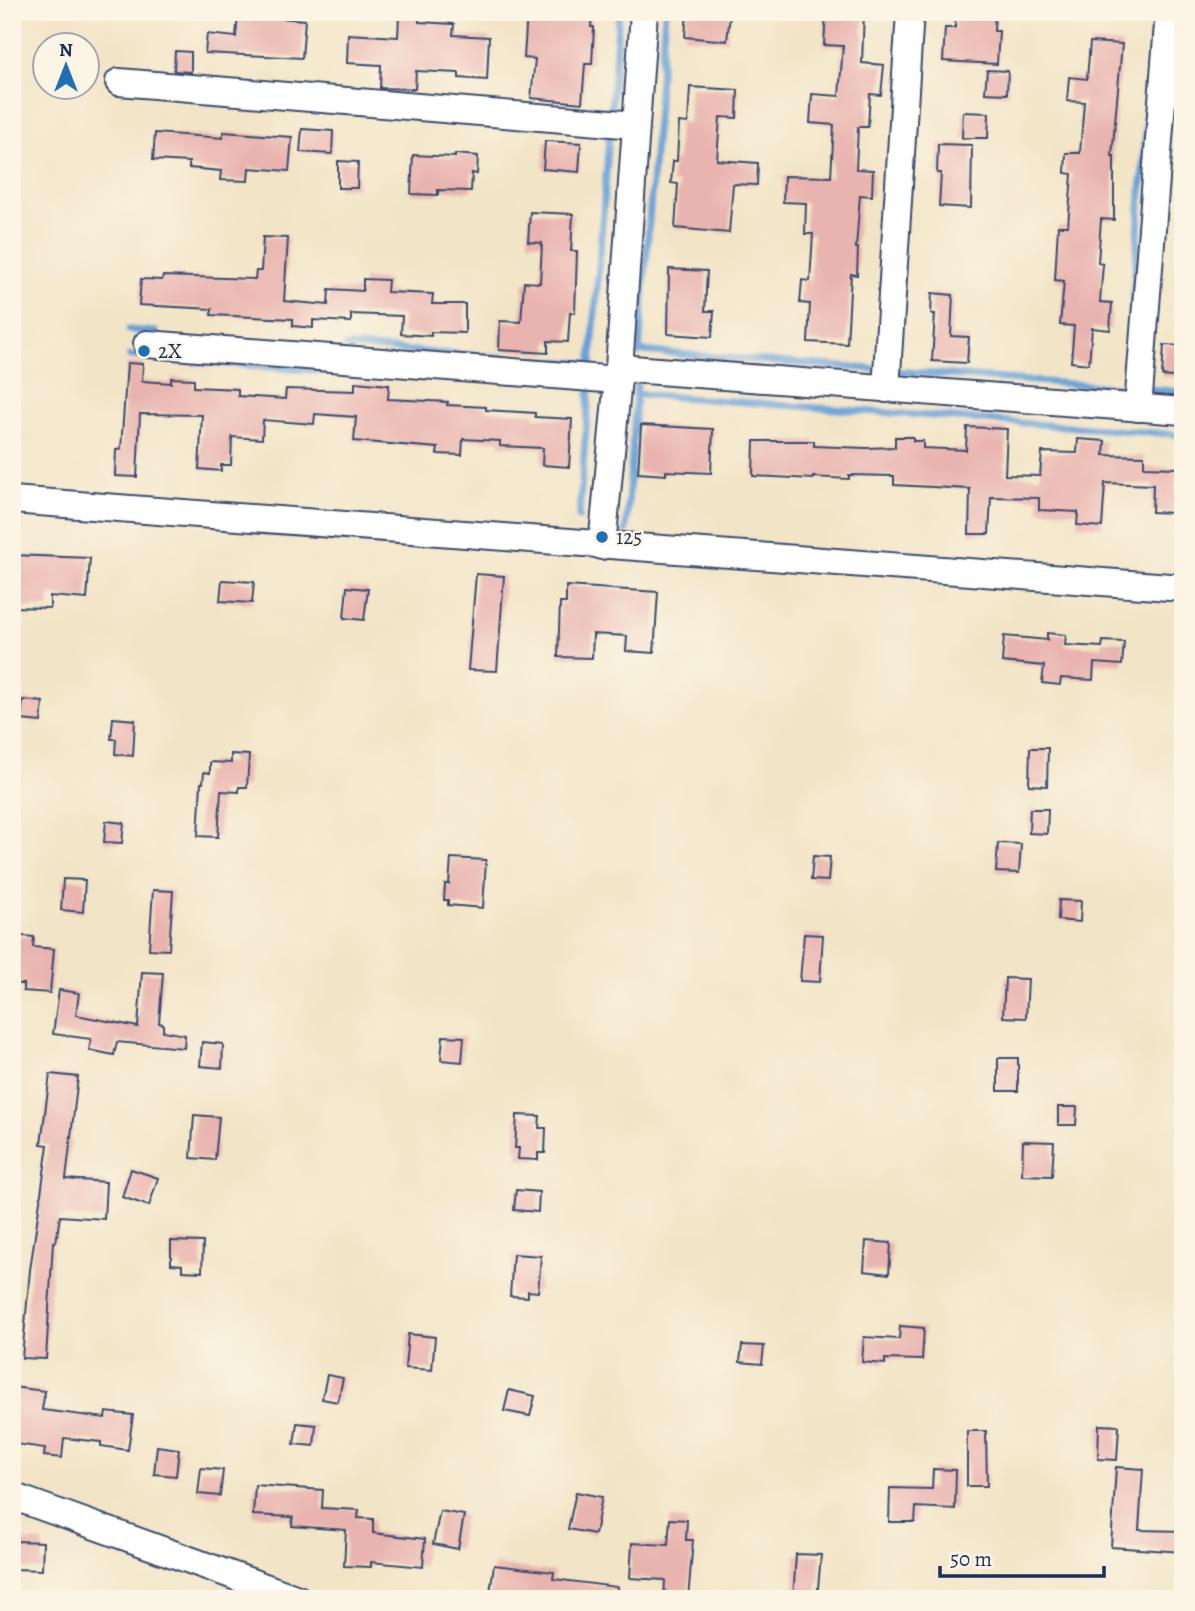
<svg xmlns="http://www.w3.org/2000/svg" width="1195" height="1611" font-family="Alegreya,serif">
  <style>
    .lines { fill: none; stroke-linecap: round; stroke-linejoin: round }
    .stream { stroke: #69a1d7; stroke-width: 7 }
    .building { fill: #e9b4af }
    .minor-casing { stroke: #3b4a6e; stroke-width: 30 }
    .minor { stroke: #fff; stroke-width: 26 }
    .poi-dot { fill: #1f6fb2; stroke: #fcf5e5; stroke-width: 2.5 }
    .labels { text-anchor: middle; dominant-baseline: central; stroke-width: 5; stroke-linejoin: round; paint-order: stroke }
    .poi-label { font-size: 21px; fill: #1b2f5e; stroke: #fcf5e5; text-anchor: start }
  </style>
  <rect width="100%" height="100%" fill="#fcf5e5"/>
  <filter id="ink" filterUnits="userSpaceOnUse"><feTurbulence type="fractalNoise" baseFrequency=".0143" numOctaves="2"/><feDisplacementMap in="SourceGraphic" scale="14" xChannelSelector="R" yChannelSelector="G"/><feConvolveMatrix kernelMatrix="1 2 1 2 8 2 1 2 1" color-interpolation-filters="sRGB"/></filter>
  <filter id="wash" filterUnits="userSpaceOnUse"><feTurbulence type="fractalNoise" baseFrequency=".00686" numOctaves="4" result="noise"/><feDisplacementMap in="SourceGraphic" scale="28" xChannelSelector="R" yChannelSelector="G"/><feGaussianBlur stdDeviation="1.57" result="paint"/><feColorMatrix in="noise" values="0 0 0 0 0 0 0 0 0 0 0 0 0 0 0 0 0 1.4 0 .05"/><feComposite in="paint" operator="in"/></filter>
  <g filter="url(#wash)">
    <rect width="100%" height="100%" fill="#f2e4c6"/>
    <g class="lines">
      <g class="stream">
        <polyline points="611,110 619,12"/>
        <polyline points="129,330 156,332"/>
        <polyline points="346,346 591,364"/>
        <polyline points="640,351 873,369"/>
        <polyline points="639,353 665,12"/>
        <polyline points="130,356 324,371"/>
        <polyline points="591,365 609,137"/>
        <polyline points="896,371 1128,388"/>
        <polyline points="1126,388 1155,12"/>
        <polyline points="1149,389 1183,392"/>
        <polyline points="637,394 1183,435"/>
        <polyline points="579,517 589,392"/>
        <polyline points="626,531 637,386"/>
      </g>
    </g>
    <g id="blocks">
      <g class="building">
        <polygon points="527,12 592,12 591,27 594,27 592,64 585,64 582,103 531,98 535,59 524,58"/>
        <polygon points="687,12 730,15 727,41 685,37"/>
        <polygon points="826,12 864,12 862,63 884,65 881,95 870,94 868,127 858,127 856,169 873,170 872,196 860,195 856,248 858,248 857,275 851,274 847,344 808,342 810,304 800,303 802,280 810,281 813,234 805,234 806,203 783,202 784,176 831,177 834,125 810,123 812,94 839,96 843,46 824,45"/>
        <polygon points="956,12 995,12 994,31 999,31 997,64 943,61 945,28 955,28"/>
        <polygon points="238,15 305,20 302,58 205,53 207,34 236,37"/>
        <polygon points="399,16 419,17 419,22 454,24 453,35 489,37 487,80 459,78 459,73 416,71 415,89 380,88 381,65 347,63 348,34 398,37"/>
        <polygon points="1090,42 1122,44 1112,156 1114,156 1114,220 1101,219 1098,263 1103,264 1100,302 1112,303 1110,330 1092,328 1089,364 1071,362 1074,326 1060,325 1064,281 1055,280 1058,226 1068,226 1072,174 1065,173 1066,153 1080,153 1084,102 1067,101 1069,77 1087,79"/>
        <polygon points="175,51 191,52 191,72 174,71"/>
        <polygon points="987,70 1008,71 1007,94 985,93"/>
        <polygon points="690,87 738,90 737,118 720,117 717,160 758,163 757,185 733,184 729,233 675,228 678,184 671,183 673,161 677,161 679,122 688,123"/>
        <polygon points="963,112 989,113 988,138 962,138"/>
        <polygon points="302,129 333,131 332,154 300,152"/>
        <polygon points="223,132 292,137 289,171 249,168 248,181 220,180 221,171 189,168 189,162 153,160 155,133 223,138"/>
        <polygon points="545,141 581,143 579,172 543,169"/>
        <polygon points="938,144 972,145 971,208 939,206 941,173 937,173"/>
        <polygon points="455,154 478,156 477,174 472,173 471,191 438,190 438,195 411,194 413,155 455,157"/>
        <polygon points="338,161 358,162 357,188 338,188"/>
        <polygon points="530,212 573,214 571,251 577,251 575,313 570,312 568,342 548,341 548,353 499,350 500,321 521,322 524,282 540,283 542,243 528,242"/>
        <polygon points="263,237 288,238 284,301 328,305 329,289 363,291 363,279 388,280 387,292 433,294 432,304 465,304 465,333 431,332 431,336 401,334 402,316 351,314 351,322 313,320 313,328 293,326 293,319 211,315 212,309 139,305 141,279 162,280 163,276 255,279 256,271 261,271"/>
        <polygon points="669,269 707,271 705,311 714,311 712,337 668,334"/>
        <polygon points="932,293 953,295 951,336 969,337 967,363 932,361 935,314 931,314"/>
        <polygon points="1164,345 1183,346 1183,378 1162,376"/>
        <polygon points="127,363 143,364 142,381 171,383 171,378 194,379 194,387 238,389 238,396 285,399 286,389 355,391 355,382 389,385 388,399 448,402 447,405 486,407 486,410 535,413 535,417 572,419 569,467 542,465 543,448 500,446 500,441 463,439 462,455 437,454 438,448 354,441 356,417 315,414 314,424 263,420 262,439 232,437 231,465 221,465 221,471 199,469 202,415 140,414 137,477 115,476 116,449 121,449"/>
        <polygon points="641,425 713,429 711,473 666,471 666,475 638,473"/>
        <polygon points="967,427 1007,429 1005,475 1040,476 1042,452 1077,453 1078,439 1105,441 1104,455 1144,456 1144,467 1177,468 1175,513 1152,512 1153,485 1105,483 1102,527 1077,525 1078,512 1039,510 1039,498 991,497 989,534 969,534 970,489 894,485 894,476 849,475 849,479 813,477 813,479 753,476 754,441 814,441 814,446 866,448 895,447 895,437 913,437 913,441 923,441 923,448 966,450"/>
        <polygon points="12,555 90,558 87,599 50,596 50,608 12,607"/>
        <polygon points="476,574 504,576 497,671 468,670"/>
        <polygon points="222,580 254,582 252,603 220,601"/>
        <polygon points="566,586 658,592 654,653 626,651 627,636 593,634 592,658 558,657 560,603 566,603"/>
        <polygon points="347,587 368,589 364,620 344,618"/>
        <polygon points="1047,633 1066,635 1065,645 1102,647 1103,641 1124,642 1122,665 1094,663 1093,680 1061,678 1060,685 1042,683 1044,666 1002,662 1004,636 1047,640"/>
        <polygon points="23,700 43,702 41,722 21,720"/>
        <polygon points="113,718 135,720 133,756 115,754 116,739 111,739"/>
        <polygon points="1030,748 1048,748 1047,786 1029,785"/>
        <polygon points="231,754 249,755 247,787 239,787 239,792 221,791 218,837 198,836 201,783 203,783 204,772 210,773 210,762 231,763"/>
        <polygon points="1030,809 1048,809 1047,834 1029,833"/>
        <polygon points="106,821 124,823 122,843 104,842"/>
        <polygon points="998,843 1021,844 1019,873 996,872"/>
        <polygon points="813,856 830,857 828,881 811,880"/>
        <polygon points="451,858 486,860 483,908 448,905 448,900 444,900 445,884 449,884"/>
        <polygon points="63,879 85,880 83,912 61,910"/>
        <polygon points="153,890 173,891 169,950 149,949"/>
        <polygon points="1059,900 1081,901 1080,922 1058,920"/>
        <polygon points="804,934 823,935 820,982 800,981"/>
        <polygon points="12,935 34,937 33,947 54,949 50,993 23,991 23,984 12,984"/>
        <polygon points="142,972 163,973 159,1023 163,1024 163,1031 185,1035 184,1048 117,1042 114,1055 89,1050 91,1039 53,1034 59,990 79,993 76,1015 138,1027"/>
        <polygon points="1005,978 1028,979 1026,1018 1003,1017"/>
        <polygon points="443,1036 464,1037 462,1062 441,1060"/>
        <polygon points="202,1042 223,1044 222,1068 200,1066"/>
        <rect x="998" y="1058" width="20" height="33"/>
        <polygon points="50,1074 78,1077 66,1179 106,1182 104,1219 60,1216 56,1242 53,1242 46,1359 22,1358 30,1270 48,1145 41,1144"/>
        <polygon points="1058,1107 1077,1107 1076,1125 1058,1125"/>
        <polygon points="194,1115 219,1117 215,1160 191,1158"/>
        <polygon points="517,1115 540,1116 539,1128 546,1128 545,1153 538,1153 538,1160 518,1159 519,1148 515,1148"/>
        <polygon points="1023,1141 1054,1142 1052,1176 1022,1175"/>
        <polygon points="131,1169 158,1178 149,1206 122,1197"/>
        <polygon points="516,1190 539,1192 538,1212 514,1210"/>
        <polygon points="171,1241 203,1242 202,1272 182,1271 182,1265 171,1264"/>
        <polygon points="866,1241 891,1243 889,1274 864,1271"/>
        <polygon points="513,1254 541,1256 538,1292 528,1291 528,1297 510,1296"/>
        <polygon points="900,1326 924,1328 922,1360 885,1359 885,1364 862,1362 864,1337 899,1339"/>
        <polygon points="408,1334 435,1337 432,1370 405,1368"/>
        <polygon points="742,1345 764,1346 762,1364 740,1362"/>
        <polygon points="327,1375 343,1378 338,1402 322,1399"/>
        <polygon points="12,1387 45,1391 42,1410 105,1418 106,1412 133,1415 128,1450 101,1446 101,1442 64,1438 62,1458 44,1456 45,1448 16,1444 12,1442"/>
        <polygon points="509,1390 535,1396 530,1416 504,1411"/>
        <polygon points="297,1423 316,1425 314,1446 294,1444"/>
        <polygon points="1099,1425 1119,1426 1117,1460 1098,1459"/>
        <polygon points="967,1431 986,1431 987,1486 967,1486"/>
        <polygon points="157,1446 179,1449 176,1476 154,1474"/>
        <polygon points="1116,1467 1143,1469 1139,1530 1183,1531 1183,1552 1111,1547"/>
        <polygon points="201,1468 223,1470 220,1496 198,1494"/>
        <polygon points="933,1469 956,1470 955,1509 916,1507 915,1522 889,1522 890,1488 932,1489"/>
        <polygon points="255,1485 323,1490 322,1508 359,1510 358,1518 373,1519 373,1533 425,1539 423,1567 371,1562 371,1567 344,1566 346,1530 292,1526 293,1517 253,1515"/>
        <polygon points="576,1492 602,1497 595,1534 568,1529"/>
        <polygon points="440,1511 464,1515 458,1549 433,1544"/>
        <polygon points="670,1519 687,1520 686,1540 693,1540 688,1599 664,1599 665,1580 630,1578 632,1543 668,1545"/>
        <polygon points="14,1541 43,1542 42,1570 14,1569"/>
        <polygon points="796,1554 821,1555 817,1599 793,1599"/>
        <polygon points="494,1565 554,1572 553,1579 617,1587 616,1599 489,1599"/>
      </g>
    </g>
  </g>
  <g filter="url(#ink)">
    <use href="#blocks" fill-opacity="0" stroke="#3b4a6e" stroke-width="2"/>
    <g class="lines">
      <g class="minor-casing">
        <g id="minor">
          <polyline points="119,82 635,125"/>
          <polyline points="147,344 618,380"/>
          <polyline points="619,368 1183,411"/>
          <polyline points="886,389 910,12"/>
          <polyline points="1138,408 1169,12"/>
          <polyline points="12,500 1183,588"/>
          <polyline points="602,546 619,368 644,12"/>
          <polyline points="12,1496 298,1599"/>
        </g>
      </g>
      <use href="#minor" class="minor"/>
    </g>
  </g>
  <g class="poi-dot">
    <circle cx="144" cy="351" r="7"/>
    <circle cx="602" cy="537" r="7"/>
  </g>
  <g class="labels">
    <g class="poi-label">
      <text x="158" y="351">2X</text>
      <text x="616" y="537">125</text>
    </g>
  </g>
  <rect width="1195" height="1611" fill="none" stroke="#fcf5e5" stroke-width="42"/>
  <g transform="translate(66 66)"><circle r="33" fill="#fcf5e5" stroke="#a2a6af" stroke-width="2"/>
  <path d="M0-5L12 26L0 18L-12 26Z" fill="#1f6fb2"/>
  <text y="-10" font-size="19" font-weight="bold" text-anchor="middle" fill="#1b2f5e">N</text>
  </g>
  <path d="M940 1566v10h164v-10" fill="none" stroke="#1b2f5e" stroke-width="3.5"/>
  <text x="950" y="1566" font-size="21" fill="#1b2f5e" stroke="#fcf5e5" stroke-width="5" paint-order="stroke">50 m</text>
</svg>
